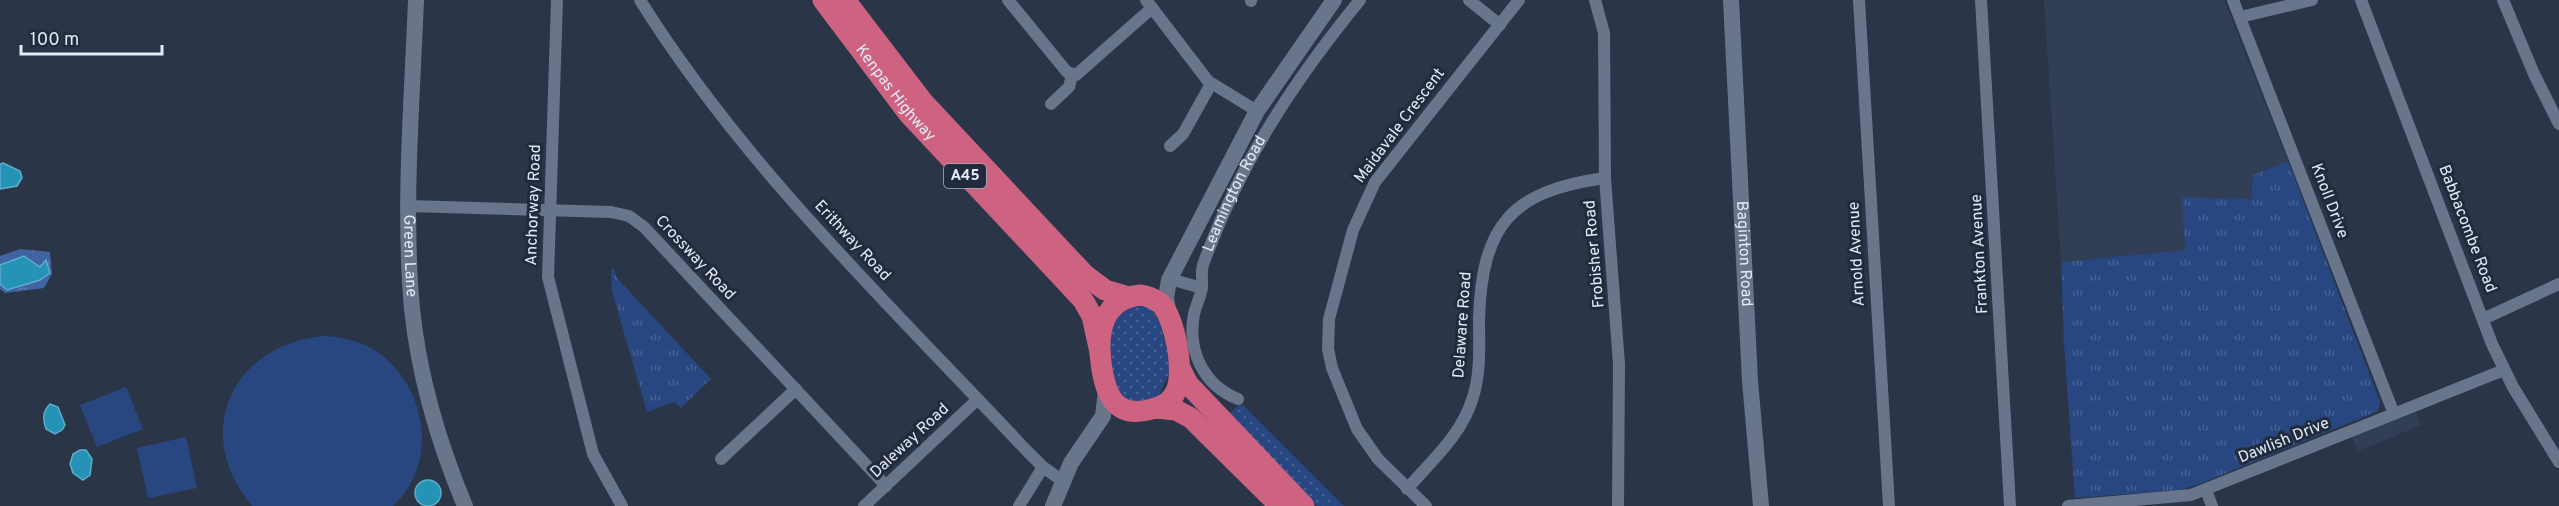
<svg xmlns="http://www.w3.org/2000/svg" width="2559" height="506" font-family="Overpass,sans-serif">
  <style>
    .built { fill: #313e56 }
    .grass { fill: url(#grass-dots) }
    .forest { fill: url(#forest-crowns) }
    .park { fill: url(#park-tufts) }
    .pitch { fill: #284781 }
    .water { fill: #2593b5; stroke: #5eadc9; stroke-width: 1.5 }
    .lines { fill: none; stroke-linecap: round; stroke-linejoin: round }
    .street { stroke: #69758b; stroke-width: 12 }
    .secondary { stroke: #69758b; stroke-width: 16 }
    .highway { stroke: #cd6381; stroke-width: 21 }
    .labels { text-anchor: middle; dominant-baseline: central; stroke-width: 6; stroke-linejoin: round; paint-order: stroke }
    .shield { fill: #212b3d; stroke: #aab1bf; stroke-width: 1.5 }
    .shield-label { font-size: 15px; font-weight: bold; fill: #e4ebf7 }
    .street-label { font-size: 16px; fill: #e4ebf7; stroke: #212b3d }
  </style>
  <defs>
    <pattern id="grass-dots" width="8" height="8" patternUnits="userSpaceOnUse" patternTransform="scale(1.5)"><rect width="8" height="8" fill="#284781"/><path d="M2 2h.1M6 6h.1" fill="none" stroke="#476294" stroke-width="1.8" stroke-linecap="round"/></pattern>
    <pattern id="forest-crowns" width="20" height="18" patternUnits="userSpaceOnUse" patternTransform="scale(1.5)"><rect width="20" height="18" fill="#4163a1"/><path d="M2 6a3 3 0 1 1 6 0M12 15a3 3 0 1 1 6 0" fill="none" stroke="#5c7aaf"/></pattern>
    <pattern id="park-tufts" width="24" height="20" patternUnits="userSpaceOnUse" patternTransform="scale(1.5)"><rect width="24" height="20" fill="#284781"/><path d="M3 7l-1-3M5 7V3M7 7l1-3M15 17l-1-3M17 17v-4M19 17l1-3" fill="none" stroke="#476294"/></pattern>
  </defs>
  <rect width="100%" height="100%" fill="#2a3548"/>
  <g class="built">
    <polygon points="2044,0 2224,0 2288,161 2253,175 2251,199 2186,250 2061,262"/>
    <polygon points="2413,406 2421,425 2358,451 2350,432"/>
  </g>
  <g class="grass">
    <polygon points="1141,304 1152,310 1161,325 1171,369 1156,401 1134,403 1123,398 1115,388 1107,340 1118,312"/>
    <polygon points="1241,403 1344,506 1317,506 1230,413"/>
  </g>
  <polygon class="forest" points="20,249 50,252 52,274 44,288 5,293 0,289 0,256"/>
  <g class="park">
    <polygon points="2288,161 2380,402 2378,411 2197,485 2180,490 2075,498 2064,344 2061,262 2185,250 2182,197 2251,199 2253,175"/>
    <polygon points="611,269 614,269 617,278 711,379 681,408 674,402 647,412 612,291"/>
  </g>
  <g class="pitch">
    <path d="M 323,336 C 343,337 362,341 379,353 C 427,388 439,463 393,506 L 252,506 C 191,434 231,345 323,336 Z"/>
    <polygon points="126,387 143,429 97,447 80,405"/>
    <polygon points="186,437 197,488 148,498 137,448"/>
  </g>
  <g class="water">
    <polygon points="3,163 20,171 22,178 17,186 0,189 0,164"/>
    <polygon points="24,256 40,267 46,260 50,273 40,280 7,290 0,284 0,265"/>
    <path d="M 50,404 L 58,407 L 65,425 L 62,430 L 55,434 L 46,429 C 43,419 42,412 50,404 Z"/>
    <polygon points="80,450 86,450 92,459 90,475 83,480 73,473 70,464 73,454"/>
    <circle cx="428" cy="493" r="13"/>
  </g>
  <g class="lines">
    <g class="street">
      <polyline points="557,0 548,277 593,454 622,506"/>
      <path d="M 640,0 C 745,168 891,306 1026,450 L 1043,467 L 1064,482"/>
      <polyline points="1008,0 1067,72 1076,75 1152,8"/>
      <polyline points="1146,0 1208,81 1257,111"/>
      <polyline points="1251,0 1251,1"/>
      <polyline points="1469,0 1500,25"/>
      <polyline points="1595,0 1604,33 1605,178 1619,364 1618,506"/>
      <polyline points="1859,0 1889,506"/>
      <polyline points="1981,0 2010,506"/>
      <polyline points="2233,0 2394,414"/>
      <polyline points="2361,0 2492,344 2513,387 2559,462"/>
      <polyline points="2503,0 2534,74 2559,124"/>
      <polyline points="2240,17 2312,0"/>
      <polyline points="1051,104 1069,87 1072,75"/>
      <polyline points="1170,146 1183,134 1211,84"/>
      <polyline points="409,206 611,212 629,216 644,227 886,486"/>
      <polyline points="1170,279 1202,288"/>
      <polyline points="2483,319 2559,284"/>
      <path id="s1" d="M 1238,399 C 1203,385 1187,350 1194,314 C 1196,306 1199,300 1201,292 C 1204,283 1200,275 1203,265 C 1239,164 1293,82 1360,0"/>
      <polyline points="721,459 796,389"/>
      <path d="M 1407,489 C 1432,460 1462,435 1473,397 C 1481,372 1479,345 1479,319 C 1482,225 1511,191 1605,178"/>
      <polyline points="2206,490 2212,506"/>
      <polyline points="864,506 978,399"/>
      <polyline points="1019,506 1043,467"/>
      <polyline points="1426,506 1378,459 1357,429 1332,368 1328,349 1329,319 1353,230 1375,182 1519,0"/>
      <polyline points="2068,506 2191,495 2504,370"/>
    </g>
    <g class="secondary">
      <path id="s2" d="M 416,0 C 412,102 403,207 412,309 C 419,376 439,444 465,506"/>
      <path id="s3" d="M 1731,0 L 1750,381 L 1761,506"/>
      <polyline points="1169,316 1166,298 1169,280 1257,111 1334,0"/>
      <polyline points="1053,506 1071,463 1103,416 1106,391"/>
    </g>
    <g class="highway">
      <path id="s4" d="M 823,0 L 908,113 L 1083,300 L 1092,316 L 1100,352"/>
      <polyline points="845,0 923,102 1085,275 1105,290 1129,297"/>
      <path d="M 1140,295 C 1148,296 1155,299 1161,304 C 1175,319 1185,372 1176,391 C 1172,401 1162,407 1152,409 C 1114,420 1105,393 1101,363 C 1097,331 1103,299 1140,295 Z"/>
      <polyline points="1180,368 1188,384 1304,506"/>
      <polyline points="1156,408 1176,410 1191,418 1280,506"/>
    </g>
  </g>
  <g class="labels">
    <rect class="shield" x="944" y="164" width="42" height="24" rx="4.5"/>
    <g class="shield-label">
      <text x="965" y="176">A45</text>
    </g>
    <g class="street-label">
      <text stroke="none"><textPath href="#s4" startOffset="118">Kenpas Highway</textPath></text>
      <text transform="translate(1400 126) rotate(-53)">Maidavale Crescent</text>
      <text stroke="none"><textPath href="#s1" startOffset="232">Leamington Road</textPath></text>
      <text transform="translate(2329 201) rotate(69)">Knoll Drive</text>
      <text transform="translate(534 205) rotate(-88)">Anchorway Road</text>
      <text transform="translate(2467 229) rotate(69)">Babbacombe Road</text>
      <text transform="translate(852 241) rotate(47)">Erithway Road</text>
      <text stroke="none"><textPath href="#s3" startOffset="254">Baginton Road</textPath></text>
      <text transform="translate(1595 254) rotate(-95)">Frobisher Road</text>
      <text transform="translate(1857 254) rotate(-93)">Arnold Avenue</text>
      <text transform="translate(1980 254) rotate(-93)">Frankton Avenue</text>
      <text stroke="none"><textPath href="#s2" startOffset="256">Green Lane</textPath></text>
      <text transform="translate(695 258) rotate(47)">Crossway Road</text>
      <text transform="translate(1463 325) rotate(-86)">Delaware Road</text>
      <text transform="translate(910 441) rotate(-43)">Daleway Road</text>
      <text transform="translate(2284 441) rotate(-22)">Dawlish Drive</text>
    </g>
  </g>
  <path d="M21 45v9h141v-9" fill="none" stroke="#e4ebf7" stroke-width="3"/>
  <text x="30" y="45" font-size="18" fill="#e4ebf7" stroke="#212b3d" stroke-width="4.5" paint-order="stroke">100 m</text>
</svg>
